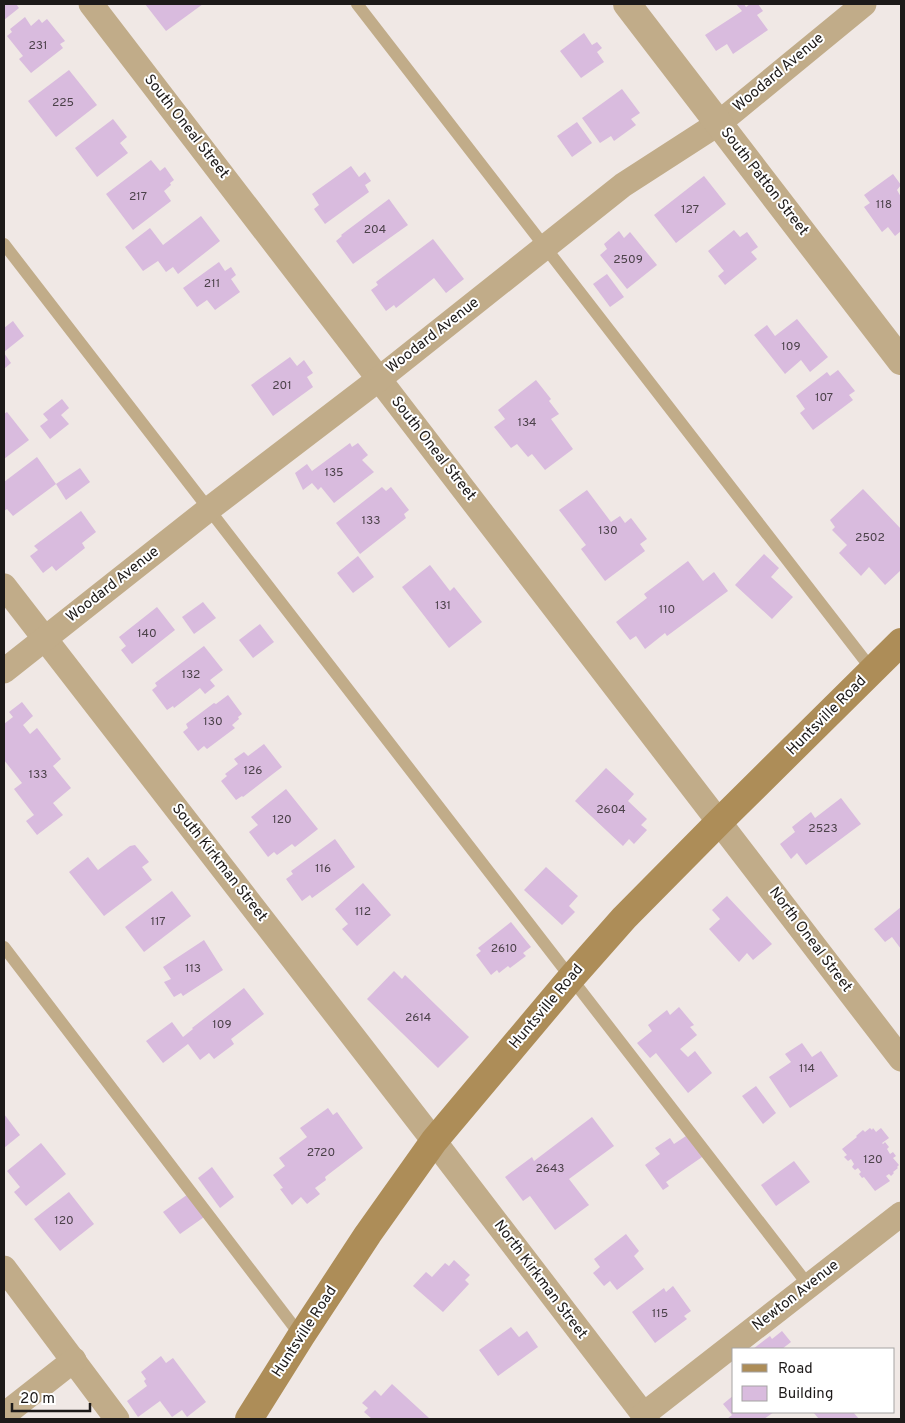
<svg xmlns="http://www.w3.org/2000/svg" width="905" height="1423" font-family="Overpass,sans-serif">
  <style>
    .building { fill: #d9bbde }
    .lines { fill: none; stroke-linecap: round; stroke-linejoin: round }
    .service { stroke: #c1ac89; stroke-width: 12 }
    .minor { stroke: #c1ac89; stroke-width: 25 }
    .tertiary { stroke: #c1ac89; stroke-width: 28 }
    .secondary { stroke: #ad8d58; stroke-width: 28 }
    .labels { text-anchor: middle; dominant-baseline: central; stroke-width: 4; stroke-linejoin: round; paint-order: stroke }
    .number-label { font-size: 12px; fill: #4c424a }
    .street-label { font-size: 15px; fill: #1d1a19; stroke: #fff }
  </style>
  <rect width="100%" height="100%" fill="#f0e8e5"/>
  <g class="building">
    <polygon points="4,4 16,4 19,8 4,20"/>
    <polygon points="145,4 203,4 166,31"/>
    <polygon points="736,4 744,4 746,7 750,4 758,4 763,11 757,15 768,30 733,54 727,44 716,51 705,35 742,11"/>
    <polygon points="25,17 31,26 39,19 42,23 47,19 65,41 60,44 63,48 31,73 19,59 23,56 7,36 12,32 10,29"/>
    <polygon points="584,33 592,45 597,42 602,48 597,52 604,62 581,78 560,51"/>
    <polygon points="69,70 97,105 56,137 28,101"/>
    <polygon points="622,89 640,113 631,119 636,125 614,141 611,136 600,143 582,118"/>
    <polygon points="113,119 127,137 120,143 128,153 97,177 75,148"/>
    <polygon points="577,122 592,143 572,157 557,136"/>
    <polygon points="151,160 160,171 165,167 174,180 170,183 171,185 164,191 171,201 133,230 106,194"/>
    <polygon points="351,166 359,177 365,172 371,181 365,185 369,192 325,224 314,209 319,205 312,194"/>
    <polygon points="893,174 901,185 897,190 901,197 901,231 895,236 888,227 882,232 864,207 870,203 864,195"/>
    <polygon points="704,176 726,204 676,243 654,215"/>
    <polygon points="389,199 408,225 353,264 336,241 342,236 341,235"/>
    <polygon points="201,216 220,241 178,274 173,267 166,272 158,261 143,271 125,247 150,228 163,245"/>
    <polygon points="734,230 740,237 747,232 758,247 751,252 757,259 725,285 718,276 724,271 708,251"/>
    <polygon points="619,231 624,238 630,232 657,265 627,289 600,255 607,249 604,244"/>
    <polygon points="433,239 464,279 446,293 434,278 396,308 394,305 386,311 371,290 378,285 376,282"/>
    <polygon points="219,262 225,271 231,267 236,275 231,279 240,292 215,310 207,300 197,307 183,288"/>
    <polygon points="607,274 624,297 610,307 593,284"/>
    <polygon points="797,319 828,357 810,372 801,360 785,374 754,335 767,325 775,336"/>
    <polygon points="13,321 24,336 4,352 4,328"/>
    <polygon points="4,353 11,363 4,369"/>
    <polygon points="290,357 297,366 304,360 313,373 307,377 313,387 273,416 251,385"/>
    <polygon points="838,370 855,391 849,395 853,400 813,430 800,413 805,409 796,396 827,372 830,376"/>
    <polygon points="536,380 551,399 549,401 559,414 551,419 573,449 545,470 532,454 528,457 517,444 511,448 494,427 505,419 498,410"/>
    <polygon points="62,399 69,408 61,415 69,424 50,439 40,426 48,420 43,414"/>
    <polygon points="7,412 29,440 4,459 4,414"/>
    <polygon points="350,443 352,447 358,443 368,455 362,460 374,472 334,503 321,487 318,490 312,483 303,490 295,473 307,464 312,471"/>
    <polygon points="37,457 56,484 13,516 7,509 4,511 4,482"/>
    <polygon points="80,468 90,482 66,500 56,484"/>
    <polygon points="382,487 386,491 391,487 409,510 404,514 406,518 360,554 336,523"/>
    <polygon points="863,489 901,529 901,572 900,571 885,585 869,567 861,576 839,553 847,545 832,530 835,527 830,520"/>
    <polygon points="587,490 611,522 620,516 625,523 631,518 647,539 640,544 645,551 605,581 581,549 586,545 559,510"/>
    <polygon points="81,511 96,532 82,543 85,548 56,571 52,566 43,573 30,556 38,550 34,546"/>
    <polygon points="764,554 779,568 771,577 793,597 772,619 735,585"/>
    <polygon points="358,556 374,577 353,593 337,573"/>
    <polygon points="688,561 703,581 714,572 728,591 667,636 665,633 645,649 636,636 630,640 616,622 647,598 644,594"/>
    <polygon points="430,565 450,591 454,587 482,622 449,648 402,587"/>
    <polygon points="203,602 216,618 194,634 182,617"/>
    <polygon points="157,607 175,630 132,664 121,650 126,646 119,637"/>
    <polygon points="260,624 274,642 253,658 239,640"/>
    <polygon points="204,646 223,670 210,680 215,686 205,694 200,688 174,708 173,706 167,710 152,690 157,686 155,683"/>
    <polygon points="228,695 242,714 238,717 239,719 232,725 235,728 207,749 204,746 198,751 183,732 188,728 186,724 214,703 216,704"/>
    <polygon points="22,702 33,716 23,725 30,734 37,728 61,759 53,766 71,788 53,803 63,815 37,835 26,821 34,815 14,789 22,783 4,760 4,724 13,717 9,712"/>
    <polygon points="264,744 282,767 243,797 242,796 236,800 221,781 227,776 225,774 238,764 234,759 244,752 248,756"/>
    <polygon points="606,768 634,794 628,801 647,819 641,825 647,830 634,844 629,839 623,846 575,801"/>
    <polygon points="286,789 318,829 295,847 292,844 277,855 274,852 268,857 249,832 258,825 251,817"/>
    <polygon points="841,798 861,824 806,865 797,853 791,859 780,844 795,832 792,827 811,812 815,818"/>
    <polygon points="335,839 355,867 312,898 310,895 302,901 286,879 293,874 291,871"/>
    <polygon points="135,845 149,862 142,867 152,880 104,916 69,872 88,857 98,870 130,846"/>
    <polygon points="546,867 578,896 569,906 575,912 562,925 524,890"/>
    <polygon points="363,883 391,915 357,946 342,929 348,924 335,909"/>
    <polygon points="172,891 191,916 144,952 125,927"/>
    <polygon points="727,896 772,944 753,960 747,953 739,962 709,929 720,919 712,910"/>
    <polygon points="901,907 901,949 892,937 885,942 874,929"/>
    <polygon points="511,922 531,947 523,953 526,956 510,968 508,966 499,973 497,970 491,975 476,955 481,951 478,948"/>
    <polygon points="204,940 223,970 183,996 181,993 174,997 164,982 171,979 163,967"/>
    <polygon points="394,971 402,979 405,975 469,1037 438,1068 367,999"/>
    <polygon points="244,988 264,1014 231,1039 234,1044 214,1059 209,1053 200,1060 188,1044 163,1063 146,1041 172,1022 183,1037 193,1029 192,1028"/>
    <polygon points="679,1007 694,1025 690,1027 697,1035 680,1049 688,1057 695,1051 712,1073 688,1093 656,1053 650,1058 637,1043 652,1031 648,1025 667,1010 670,1015"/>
    <polygon points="802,1043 812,1057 821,1051 838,1076 790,1108 769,1077 791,1062 785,1054"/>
    <polygon points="756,1086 776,1113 763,1124 742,1096"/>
    <polygon points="328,1108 333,1115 337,1112 363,1148 325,1177 326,1180 315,1188 320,1194 307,1204 301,1197 292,1205 280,1189 283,1188 273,1175 285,1166 279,1158 307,1137 300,1128"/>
    <polygon points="4,1114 20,1135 4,1148"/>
    <polygon points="592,1117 614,1146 569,1179 589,1205 555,1230 530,1196 523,1201 505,1177 532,1157 534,1161"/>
    <polygon points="870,1128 872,1130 873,1128 876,1132 881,1128 889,1138 882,1143 883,1144 885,1142 889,1147 887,1149 890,1154 893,1152 896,1156 893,1158 899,1165 897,1167 898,1168 893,1172 894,1173 891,1176 889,1174 886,1176 890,1181 875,1191 864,1177 862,1178 859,1174 861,1172 858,1168 855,1170 852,1167 854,1164 851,1159 848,1161 844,1157 847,1155 842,1149 857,1137 856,1136 863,1130 865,1132"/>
    <polygon points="686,1136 705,1155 666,1182 669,1186 663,1190 645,1165 660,1154 655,1148 670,1138 674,1144"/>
    <polygon points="41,1143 66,1174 26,1206 14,1192 20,1187 7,1171"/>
    <polygon points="794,1161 810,1182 776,1206 761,1185"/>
    <polygon points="212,1167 234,1197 220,1208 198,1178"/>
    <polygon points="69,1192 94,1224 60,1251 34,1219"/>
    <polygon points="191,1192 207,1215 180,1234 163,1212"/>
    <polygon points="626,1234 639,1251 634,1256 644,1269 617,1290 610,1281 604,1286 593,1273 600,1267 594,1259"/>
    <polygon points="454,1260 470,1275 465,1280 469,1284 443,1312 413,1286 426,1272 432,1277 445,1263 449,1266"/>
    <polygon points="673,1286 691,1311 684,1316 687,1319 655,1343 632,1312 664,1288 666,1292"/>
    <polygon points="511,1327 519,1337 527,1331 538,1347 498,1376 479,1350"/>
    <polygon points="782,1331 791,1342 782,1349 753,1349 770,1336 772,1339"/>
    <polygon points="161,1356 166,1363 173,1358 206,1402 187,1417 182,1410 172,1417 160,1401 138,1417 127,1401 147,1386 144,1381 146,1379 141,1372"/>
    <polygon points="392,1384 429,1418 427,1419 372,1419 364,1412 368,1408 362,1403 375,1390 381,1396"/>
    <polygon points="734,1395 734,1412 774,1412 764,1419 727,1419 732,1415 723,1404"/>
    <polygon points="813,1412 853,1412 859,1419 819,1419"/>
  </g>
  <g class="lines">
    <g class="service">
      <polyline points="357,4 873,671"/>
      <polyline points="4,244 809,1286"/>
      <polyline points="4,947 301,1336"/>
    </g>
    <g class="minor">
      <polyline points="91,4 901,1059"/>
      <polyline points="4,586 434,1141 647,1419"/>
      <polyline points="4,671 209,509 379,379 623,185 719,123 864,4"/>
      <polyline points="4,1268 117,1419"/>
      <polyline points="4,1415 74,1360"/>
      <polyline points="643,1415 901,1214"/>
    </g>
    <polyline class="tertiary" points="627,4 901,361"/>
    <polyline class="secondary" points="249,1419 301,1336 368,1234 434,1141 571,978 624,918 719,822 901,642"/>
  </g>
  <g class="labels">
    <g class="number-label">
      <text x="38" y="46">231</text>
      <text x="63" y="103">225</text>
      <text x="138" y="197">217</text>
      <text x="884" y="205">118</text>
      <text x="690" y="210">127</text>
      <text x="375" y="230">204</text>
      <text x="628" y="260">2509</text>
      <text x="212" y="284">211</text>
      <text x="791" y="347">109</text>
      <text x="282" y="386">201</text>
      <text x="824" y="398">107</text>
      <text x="527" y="423">134</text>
      <text x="334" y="473">135</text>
      <text x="371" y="521">133</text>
      <text x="608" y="531">130</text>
      <text x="870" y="538">2502</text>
      <text x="443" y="606">131</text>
      <text x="667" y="610">110</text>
      <text x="147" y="634">140</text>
      <text x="191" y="675">132</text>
      <text x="213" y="722">130</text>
      <text x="253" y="771">126</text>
      <text x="38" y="775">133</text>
      <text x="611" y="810">2604</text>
      <text x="282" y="820">120</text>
      <text x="823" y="829">2523</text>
      <text x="323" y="869">116</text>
      <text x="363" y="912">112</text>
      <text x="158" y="922">117</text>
      <text x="504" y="949">2610</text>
      <text x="193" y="969">113</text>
      <text x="418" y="1018">2614</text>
      <text x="222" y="1025">109</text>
      <text x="807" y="1069">114</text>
      <text x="321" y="1153">2720</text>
      <text x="873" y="1160">120</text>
      <text x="550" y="1169">2643</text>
      <text x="64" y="1221">120</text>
      <text x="660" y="1314">115</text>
    </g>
    <g class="street-label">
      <text transform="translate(779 73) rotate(-40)">Woodard Avenue</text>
      <text transform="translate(186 127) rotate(52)">South Oneal Street</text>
      <text transform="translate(764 182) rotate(52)">South Patton Street</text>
      <text transform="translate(433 336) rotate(-38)">Woodard Avenue</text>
      <text transform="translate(433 449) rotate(52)">South Oneal Street</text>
      <text transform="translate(113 585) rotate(-38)">Woodard Avenue</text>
      <text transform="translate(827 716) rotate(-45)">Huntsville Road</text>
      <text transform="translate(219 863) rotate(52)">South Kirkman Street</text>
      <text transform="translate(810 940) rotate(53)">North Oneal Street</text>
      <text transform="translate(547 1007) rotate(-50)">Huntsville Road</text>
      <text transform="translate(540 1280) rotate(53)">North Kirkman Street</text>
      <text transform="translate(796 1296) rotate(-38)">Newton Avenue</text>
      <text transform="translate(305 1332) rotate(-57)">Huntsville Road</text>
    </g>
  </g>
  <rect width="905" height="1423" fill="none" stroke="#1d1a19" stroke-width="10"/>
  <rect x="732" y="1348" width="162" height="65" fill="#ffffff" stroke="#a5a3a3"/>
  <rect x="742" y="1364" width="25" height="8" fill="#ad8d58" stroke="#a5a3a3"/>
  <text x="778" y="1373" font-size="15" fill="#1d1a19">Road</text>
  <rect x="742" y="1386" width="25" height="15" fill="#d9bbde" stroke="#a5a3a3"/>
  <text x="778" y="1398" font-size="15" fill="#1d1a19">Building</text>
  <path d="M12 1403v8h78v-8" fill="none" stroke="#1d1a19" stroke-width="2.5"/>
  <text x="20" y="1403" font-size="15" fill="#1d1a19" stroke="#ffffff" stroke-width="4" paint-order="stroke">20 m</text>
</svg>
